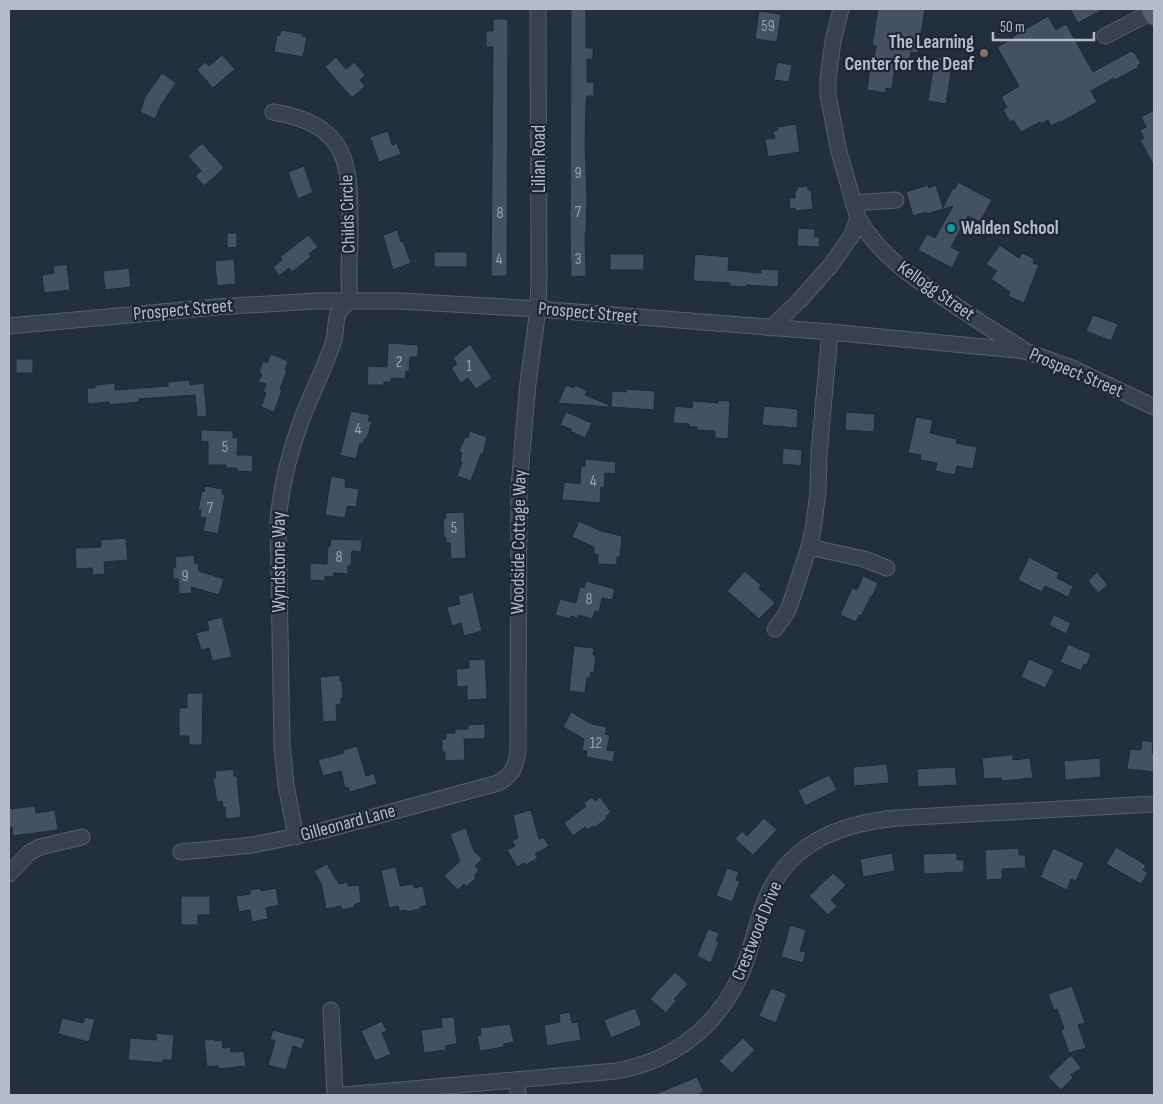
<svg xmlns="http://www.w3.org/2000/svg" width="1163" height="1104" font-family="'Sofia Sans Condensed',sans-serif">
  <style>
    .building { fill: #455162; stroke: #1f2835 }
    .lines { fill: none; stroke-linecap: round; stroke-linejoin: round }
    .minor-casing { stroke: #565f6c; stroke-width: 17 }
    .major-casing { stroke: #414a57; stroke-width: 21 }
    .minor { stroke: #38414e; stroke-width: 15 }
    .major { stroke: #56606e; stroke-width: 19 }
    .education-dot { fill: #8d6e63; stroke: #1d2633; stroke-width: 2 }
    .culture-dot { fill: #0f9aa8; stroke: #1d2633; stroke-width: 2 }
    .labels { text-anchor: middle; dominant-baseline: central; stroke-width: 4.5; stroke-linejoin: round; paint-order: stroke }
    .number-label { font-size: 16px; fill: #98a1af }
    .poi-label { font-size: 19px; font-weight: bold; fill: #b4bcc9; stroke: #1d2633; text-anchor: end }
    .street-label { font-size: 19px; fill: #b4bcc9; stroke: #1d2633 }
  </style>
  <rect width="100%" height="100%" fill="#242f3e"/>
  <g class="building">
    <polygon points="571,9 586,9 586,48 593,48 593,59 587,59 587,82 594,82 594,96 587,96 586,101 585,145 587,198 586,233 585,233 586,276 571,277 570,235"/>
    <polygon points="878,9 925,9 918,53 911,52 909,61 896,59 892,89 886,88 886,93 867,90 870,67 872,68 876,46 872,45"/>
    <polygon points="1070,9 1104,9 1078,23"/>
    <polygon points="759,11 781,14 777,42 755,39"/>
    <polygon points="1048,16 1056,30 1066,24 1093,72 1131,51 1133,53 1134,52 1141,63 1138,65 1139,67 1115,80 1114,78 1091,91 1097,102 1061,122 1060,121 1051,126 1048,120 1041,124 1040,122 1021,132 1013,120 1010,122 1003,110 1007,107 1001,97 1019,86 997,47 1013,38 1012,37"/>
    <polygon points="493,19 508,19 507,276 491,276 493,47 486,47 486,31 493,31"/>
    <polygon points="281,30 303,34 302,36 307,37 303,57 274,52 277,35 280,35"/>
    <polygon points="222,55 235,69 213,88 197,70 205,62 209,66"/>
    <polygon points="336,57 346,69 354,62 365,75 360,80 365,86 352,98 325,67"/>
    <polygon points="935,57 953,59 946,104 928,101"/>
    <polygon points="777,62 792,65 789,82 774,80"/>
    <polygon points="162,73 176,83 161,105 155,119 140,112 145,97"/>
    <polygon points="1154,110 1154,166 1140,140 1144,138 1140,130 1146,127 1141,117"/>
    <polygon points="796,124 800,152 768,157 765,139 775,138 773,131 778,130 777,127"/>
    <polygon points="388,131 392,145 397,143 401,154 379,162 370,137"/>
    <polygon points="202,143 224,168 204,186 195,176 201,171 188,156"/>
    <polygon points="304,166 313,192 298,199 288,172"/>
    <polygon points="958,182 992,200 980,222 968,216 951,247 960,252 952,268 918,250 927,234 935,238 953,206 927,214 926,212 913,216 906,192 928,185 929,188 936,185 943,208 953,188 955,189"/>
    <polygon points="808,186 808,190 811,190 813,209 796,211 795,208 790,209 789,198 795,198 795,190 797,190 797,187"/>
    <polygon points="798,228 815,229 815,237 820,237 819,247 797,246"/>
    <polygon points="397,230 401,242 403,241 411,263 393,270 383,235"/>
    <polygon points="227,233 237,233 237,247 227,248"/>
    <polygon points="308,235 318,247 309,254 311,257 292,272 289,268 279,276 273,267 282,260 280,257"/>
    <polygon points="1000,245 1019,258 1022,253 1033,258 1034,259 1033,263 1039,265 1024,303 1008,296 1010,292 991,279 997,271 986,264"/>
    <rect x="434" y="252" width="33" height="15"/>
    <rect x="610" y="254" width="34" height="16"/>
    <polygon points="695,254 729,257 728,270 761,273 761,269 779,270 778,287 746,285 746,287 730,286 730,283 693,281"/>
    <polygon points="234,259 236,284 217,286 215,261"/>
    <polygon points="67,264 70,290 44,293 42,275 54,273 53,266"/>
    <polygon points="129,268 131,287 105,290 103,271"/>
    <polygon points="1093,315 1118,324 1111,341 1086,331"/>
    <polygon points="388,343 418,345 418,357 410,357 409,372 406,371 405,379 391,378 391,382 384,382 384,385 367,385 368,366 387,367"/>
    <polygon points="470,344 492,378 476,389 468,378 461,383 451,368 457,364 453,358"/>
    <polygon points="271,354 288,361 285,370 287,370 280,389 282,390 274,412 261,407 266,393 263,392 266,384 258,382 262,374 259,373 263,361 267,363"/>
    <rect x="16" y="359" width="17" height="14"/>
    <polygon points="189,380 190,385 204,383 207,416 197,417 195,395 139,399 139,402 109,405 109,402 88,404 87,388 95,388 95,385 115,383 115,390 168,386 168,382"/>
    <polygon points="566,385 574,388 575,385 587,391 585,395 609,405 608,407 558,403"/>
    <polygon points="626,389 655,391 654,410 611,407 612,391 626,392"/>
    <polygon points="718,400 730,401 728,439 715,438 715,431 697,430 697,427 689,427 689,424 673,423 675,406 692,408 693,401 718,403"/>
    <polygon points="764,406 798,409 797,428 762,425"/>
    <polygon points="351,411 370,415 368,421 372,421 367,438 365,438 363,444 360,443 356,459 340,455"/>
    <polygon points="566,412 592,423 585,438 570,431 571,429 560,425"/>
    <polygon points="846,412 875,414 874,432 845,430"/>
    <polygon points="916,417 933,420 930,433 957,439 956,443 977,447 973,469 957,466 955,475 935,471 937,463 920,460 921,455 908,453"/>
    <polygon points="201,430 233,431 233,438 238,438 237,455 253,455 252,472 237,471 237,468 226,468 226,465 208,465 208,442 201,441"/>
    <polygon points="470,431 487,437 483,454 481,454 471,481 457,476 462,462 460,461 462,453 459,452 465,437 468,438"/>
    <polygon points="783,448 802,450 801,466 782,464"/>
    <polygon points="585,459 616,462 615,474 605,473 604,488 601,487 600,503 562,500 564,482 580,484 581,466 585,466"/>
    <polygon points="331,476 346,479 345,487 359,489 356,507 347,506 345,518 325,515"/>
    <polygon points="205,486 223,489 222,494 225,495 218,534 203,531 206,518 200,517 201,510 198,510 202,491 204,492"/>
    <polygon points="464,512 466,558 451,559 450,543 446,543 446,538 444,538 443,519 446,518 445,513"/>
    <polygon points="579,521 601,531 622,536 620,557 617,557 617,565 598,564 598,555 594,554 594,547 572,537"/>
    <polygon points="126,538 128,560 104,562 105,574 93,575 92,568 76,569 75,548 101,547 101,540"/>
    <polygon points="331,539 362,540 361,552 352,551 351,566 348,566 348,574 334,573 334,577 325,576 325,581 310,580 310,563 327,564 328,546 330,546"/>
    <polygon points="194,555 195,564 198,563 199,571 224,579 219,595 191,587 192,593 179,594 178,579 173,579 173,567 176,567 175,557"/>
    <polygon points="1029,557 1059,573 1057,578 1073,586 1068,597 1045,586 1042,592 1018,580"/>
    <polygon points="745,571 761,585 759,588 775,603 759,619 727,591"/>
    <polygon points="1097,572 1108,585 1098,593 1088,581"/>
    <polygon points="863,576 878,583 872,597 871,596 861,616 859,615 856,622 840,615 852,588 857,590"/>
    <polygon points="586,581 615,589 612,600 602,598 599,612 595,611 592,619 579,615 578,618 571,616 571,619 555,615 560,599 576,603 580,586 584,588"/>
    <polygon points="473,592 482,631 464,636 461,623 452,626 447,607 460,604 458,596"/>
    <polygon points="1054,615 1071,623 1066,634 1049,625"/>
    <polygon points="222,617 232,657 212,661 209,648 201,650 196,633 209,630 207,621"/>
    <polygon points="1068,644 1091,654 1087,665 1084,664 1081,671 1060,662"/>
    <polygon points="574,646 594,648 593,655 596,655 594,673 591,672 590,678 587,678 585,693 569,691"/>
    <polygon points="485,659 487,699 467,700 467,686 457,687 456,669 469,668 469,660"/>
    <polygon points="1029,659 1054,670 1045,688 1021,677"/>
    <polygon points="340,675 340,681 342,681 343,698 341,698 341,704 336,705 337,721 323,722 320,677"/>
    <polygon points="187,693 203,693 202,745 189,745 189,736 179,736 179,708 187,708"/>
    <polygon points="571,712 592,724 607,727 605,734 610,735 607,750 615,751 613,762 586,757 587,751 582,750 584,739 563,727"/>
    <polygon points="485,724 485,739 464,739 465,760 445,761 445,752 442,752 442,739 446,739 446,733 455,733 455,729 468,729 468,725"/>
    <polygon points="1142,740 1153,742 1152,753 1154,753 1154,772 1127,769 1130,749 1141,750"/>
    <polygon points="357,746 366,776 374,773 377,784 350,792 348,787 345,788 341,771 323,776 318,760 344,753 343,750"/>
    <polygon points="1009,755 1013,755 1013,760 1030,758 1033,778 1002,781 1001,778 984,779 982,758"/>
    <polygon points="1100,758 1101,777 1065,780 1064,761"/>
    <polygon points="887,764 889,783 854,786 853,767"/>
    <polygon points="955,767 957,785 918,787 917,769"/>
    <polygon points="234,769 234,776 237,776 241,817 226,819 225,807 223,807 222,801 217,802 213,778 216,778 215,771"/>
    <polygon points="827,776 830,776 837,790 805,806 798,790"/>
    <polygon points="592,797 595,801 600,797 611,812 606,816 607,818 594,828 593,826 587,830 585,827 573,836 564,823 586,806 584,803"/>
    <polygon points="35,806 36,813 55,810 58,830 13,836 12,827 9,828 9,809"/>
    <polygon points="531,810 539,839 544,838 549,846 535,854 538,858 526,865 524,863 517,867 507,850 515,846 512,841 518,838 513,815"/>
    <polygon points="764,818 777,830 753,855 735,839 742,831 747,836"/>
    <polygon points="466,828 474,851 482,859 475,866 479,870 474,876 476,878 466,887 464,884 458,890 444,876 460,861 450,834"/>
    <polygon points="1116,847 1146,865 1143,870 1148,873 1141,884 1106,864"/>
    <polygon points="1018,848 1019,855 1025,855 1026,868 1002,869 1002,879 986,880 985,850"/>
    <polygon points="1053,848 1084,863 1076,881 1071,879 1067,890 1040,877"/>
    <polygon points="892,853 895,871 863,877 860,859"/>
    <polygon points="957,853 957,860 964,860 964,872 924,874 923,854"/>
    <polygon points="327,864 339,884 348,882 348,886 359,885 361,902 354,905 355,907 342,910 341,906 326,909 321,883 314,871"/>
    <polygon points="396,867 400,886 413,884 414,888 423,886 427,905 420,907 420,909 407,912 406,910 399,911 398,906 389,908 381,870"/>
    <polygon points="727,868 739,872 736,880 740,881 732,902 716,896"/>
    <polygon points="833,873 846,885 831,900 837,906 828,915 809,896"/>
    <polygon points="261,888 261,891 276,888 279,905 266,908 268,919 252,922 250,910 239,912 236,896 250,894 250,890"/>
    <polygon points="181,896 210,896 210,915 198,915 198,925 181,925"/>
    <polygon points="790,925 806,930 800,951 806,952 803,963 781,957"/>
    <polygon points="708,929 719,933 716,941 719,942 711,963 697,956"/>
    <polygon points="675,972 688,984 674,999 676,1001 666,1013 650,999"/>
    <polygon points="1072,986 1085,1023 1078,1025 1086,1048 1069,1053 1061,1030 1064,1029 1057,1009 1054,1010 1048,994"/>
    <polygon points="771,988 787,994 776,1023 759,1016"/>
    <polygon points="635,1008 642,1025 611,1038 604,1020"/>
    <polygon points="570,1012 572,1023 578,1022 581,1040 547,1046 544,1025 560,1022 559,1014"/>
    <polygon points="85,1017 95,1019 89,1042 58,1034 62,1018 83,1023"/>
    <polygon points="454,1017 457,1044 445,1046 446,1050 424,1053 421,1030 442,1027 441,1018"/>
    <polygon points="382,1021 387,1031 382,1033 391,1054 375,1061 361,1031"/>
    <polygon points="510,1024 514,1042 504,1044 504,1047 480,1051 477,1036 481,1035 480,1028"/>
    <polygon points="273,1030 305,1039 302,1049 293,1046 286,1070 268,1065 275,1041 270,1039"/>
    <polygon points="156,1033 174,1035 172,1060 163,1060 163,1063 128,1060 130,1038 156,1040"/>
    <polygon points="743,1038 755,1050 732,1073 719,1061"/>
    <polygon points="215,1039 215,1041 222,1040 223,1048 231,1047 231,1052 244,1051 246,1066 219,1069 218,1066 207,1067 204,1040"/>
    <polygon points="1071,1055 1081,1068 1071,1075 1073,1078 1061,1090 1048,1077"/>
    <polygon points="697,1077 704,1092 697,1095 653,1095"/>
  </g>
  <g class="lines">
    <g class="minor-casing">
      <g id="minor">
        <polyline points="1105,36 1152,12"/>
        <path d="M 273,112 C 354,125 350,170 350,238 C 349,252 349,266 349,280 C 349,286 350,293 349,299 C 348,305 340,308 338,314 C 335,322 336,332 334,340 C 325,368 311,394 301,421 C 289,454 281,486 278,521 L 282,745 L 286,785 L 296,837"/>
        <polyline points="853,203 896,200"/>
        <path d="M 858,218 C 880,256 914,279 950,302 C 974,318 997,333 1021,348"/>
        <polyline points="9,326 216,307 316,301 400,301 538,309 830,332 1025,351 1072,368 1154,407"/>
        <polyline points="771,328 799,301 831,265 852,235 858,218 839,152 828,95 828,79 833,41 841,9"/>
        <polyline points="809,547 864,559 887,568"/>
        <polyline points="775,629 786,614 790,605 809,547 813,530 818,492 819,453 830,332"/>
        <path d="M 181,852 L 253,845 L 321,831 L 498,783 C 512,776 516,766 518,751 L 519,486 L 528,383 L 538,309 L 539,278 L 538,9"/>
        <polyline points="9,874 29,853 40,847 82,837"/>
        <polyline points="331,1010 335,1095"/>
        <polyline points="517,1080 518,1095"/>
        <path d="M 344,1095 L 616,1071 C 673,1061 716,1028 740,976 C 751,953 755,927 764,904 C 786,844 838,824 896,818 L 1154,804"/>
      </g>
    </g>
    <g class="major-casing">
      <polyline id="major" points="1151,9 1154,15"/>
    </g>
    <use href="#minor" class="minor"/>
    <use href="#major" class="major"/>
  </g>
  <circle class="education-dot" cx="984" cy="53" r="5"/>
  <circle class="culture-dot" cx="951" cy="228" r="5"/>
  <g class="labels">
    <g class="number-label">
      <text x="768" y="26">59</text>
      <text x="578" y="173">9</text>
      <text x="578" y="212">7</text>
      <text x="500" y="213">8</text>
      <text x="499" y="259">4</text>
      <text x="578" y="259">3</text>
      <text x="399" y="362">2</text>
      <text x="469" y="366">1</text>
      <text x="358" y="429">4</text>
      <text x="225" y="447">5</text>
      <text x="593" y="481">4</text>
      <text x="210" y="508">7</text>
      <text x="454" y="528">5</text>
      <text x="339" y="557">8</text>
      <text x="185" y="576">9</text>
      <text x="589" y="599">8</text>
      <text x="596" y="743">12</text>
    </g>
    <g class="poi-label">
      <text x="974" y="42">The Learning<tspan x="974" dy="22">Center for the Deaf</tspan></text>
      <text x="961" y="228" text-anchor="start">Walden School</text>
    </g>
    <g class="street-label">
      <text transform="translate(539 159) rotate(-90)">Lilian Road</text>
      <text transform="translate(348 214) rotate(-92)">Childs Circle</text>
      <text transform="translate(936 291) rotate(35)">Kellogg Street</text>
      <text transform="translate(183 310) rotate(-5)">Prospect Street</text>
      <text transform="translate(588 313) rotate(5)">Prospect Street</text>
      <text transform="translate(1076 373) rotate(23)">Prospect Street</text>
      <text transform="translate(519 542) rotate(-89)">Woodside Cottage Way</text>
      <text transform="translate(279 562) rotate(-90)">Wyndstone Way</text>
      <text transform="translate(348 823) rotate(-15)">Gilleonard Lane</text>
      <text transform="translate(757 931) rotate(-68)">Crestwood Drive</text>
    </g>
  </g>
  <rect width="1163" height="1104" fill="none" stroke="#b4bcc9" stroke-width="20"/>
  <path d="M993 32v8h101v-8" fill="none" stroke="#b4bcc9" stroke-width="2.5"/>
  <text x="1000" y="32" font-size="15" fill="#b4bcc9" stroke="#1d2633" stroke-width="4" paint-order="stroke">50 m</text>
</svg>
